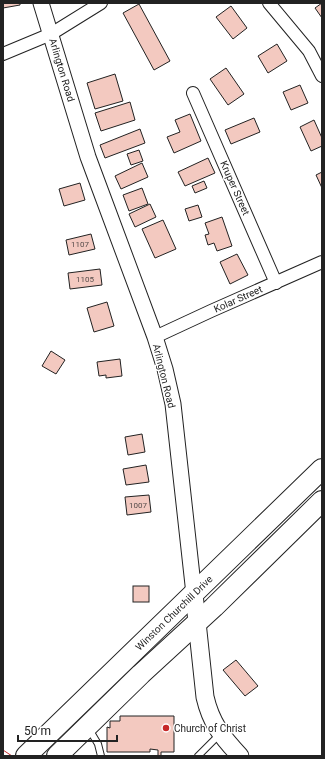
<svg xmlns="http://www.w3.org/2000/svg" width="325" height="759" font-family="Roboto,sans-serif">
  <style>
    .building { fill: #f3c9c0; stroke: #222 }
    .lines { fill: none; stroke-linecap: round; stroke-linejoin: round }
    .service-casing { stroke: #222; stroke-width: 8 }
    .minor-casing { stroke: #222; stroke-width: 14 }
    .tertiary-casing { stroke: #222; stroke-width: 17 }
    .secondary-casing { stroke: #222; stroke-width: 19 }
    .trunk-casing { stroke: #222; stroke-width: 22 }
    .service { stroke: #fff; stroke-width: 6 }
    .minor { stroke: #fff; stroke-width: 12 }
    .tertiary { stroke: #fff; stroke-width: 15 }
    .secondary { stroke: #fff; stroke-width: 17 }
    .trunk { stroke: #fff; stroke-width: 20 }
    .power { stroke: #c62828; stroke-width: 1; stroke-dasharray: 14 3 2 3; stroke-linecap: butt }
    .poi-dot { fill: #c62828; stroke: #fff; stroke-width: 1.5 }
    .labels { text-anchor: middle; dominant-baseline: central; stroke-width: 3; stroke-linejoin: round; paint-order: stroke }
    .number-label { font-size: 8px; fill: #564c4a }
    .street-label { font-size: 10px; fill: #222; stroke: #fff }
    .poi-label { font-size: 10px; fill: #222; stroke: #fff; text-anchor: start }
  </style>
  <rect width="100%" height="100%" fill="#fff"/>
  <g class="building">
    <polygon points="3,3 20,3 20,5 3,8"/>
    <polygon points="322,3 322,18 315,8"/>
    <polygon points="139,4 170,61 154,70 123,13"/>
    <polygon points="231,6 247,28 233,39 216,17"/>
    <polygon points="277,44 287,61 268,73 258,56"/>
    <polygon points="226,68 244,94 228,105 210,79"/>
    <polygon points="115,74 123,101 95,109 87,83"/>
    <polygon points="300,85 308,103 291,110 283,92"/>
    <polygon points="130,102 135,120 101,131 95,113"/>
    <polygon points="190,114 201,141 174,153 167,137 180,132 175,120"/>
    <polygon points="254,118 260,132 231,144 225,130"/>
    <polygon points="314,120 322,138 322,146 311,151 300,127"/>
    <polygon points="140,129 145,143 105,158 100,145"/>
    <polygon points="139,150 143,161 131,165 127,154"/>
    <polygon points="208,158 215,173 185,186 178,172"/>
    <polygon points="142,163 148,177 121,189 115,176"/>
    <polygon points="322,172 322,188 316,175"/>
    <polygon points="204,181 207,188 195,193 192,186"/>
    <polygon points="80,183 85,200 64,206 59,189"/>
    <polygon points="142,188 148,204 129,211 123,195"/>
    <polygon points="150,204 156,217 135,227 129,214"/>
    <polygon points="198,205 202,217 189,221 185,209"/>
    <polygon points="222,217 232,246 217,251 214,243 208,245 205,235 209,234 205,223"/>
    <polygon points="163,220 176,249 155,258 142,229"/>
    <polygon points="91,234 95,249 69,255 66,240"/>
    <polygon points="237,254 248,275 230,284 220,262"/>
    <polygon points="100,269 102,285 70,289 68,273"/>
    <polygon points="107,302 114,326 94,332 87,308"/>
    <polygon points="51,351 65,360 56,374 42,366"/>
    <polygon points="120,359 122,376 106,378 106,375 99,376 97,362"/>
    <polygon points="142,434 145,452 128,455 125,437"/>
    <polygon points="146,465 149,482 126,485 123,469"/>
    <polygon points="149,495 151,512 127,515 125,497"/>
    <rect x="133" y="586" width="16" height="16"/>
    <polygon points="236,660 258,686 245,696 223,670"/>
    <polygon points="120,716 174,716 174,752 161,752 161,756 158,756 158,750 150,749 150,752 107,752 107,727 110,728 110,721 120,721"/>
  </g>
  <g class="lines">
    <g class="service-casing">
      <g id="service">
        <polyline points="89,729 98,744 101,756"/>
        <polyline points="198,756 220,734"/>
      </g>
    </g>
    <g class="minor-casing">
      <g id="minor">
        <polyline points="269,3 309,51 322,76"/>
        <polyline points="3,54 51,34 101,3"/>
        <polyline points="193,93 276,283"/>
        <polyline points="155,337 211,311 322,262"/>
      </g>
    </g>
    <g class="tertiary-casing">
      <polyline id="tertiary" points="41,3 88,157 155,337 165,369 173,404 194,594"/>
    </g>
    <g class="secondary-casing">
      <path id="secondary" d="M 194,594 L 205,697 C 211,723 222,737 240,756"/>
    </g>
    <g class="trunk-casing">
      <g id="trunk">
        <polyline points="26,756 322,469"/>
        <polyline points="57,756 141,674 214,607 322,501"/>
      </g>
    </g>
    <use href="#service" class="service"/>
    <use href="#minor" class="minor"/>
    <use href="#tertiary" class="tertiary"/>
    <use href="#secondary" class="secondary"/>
    <use href="#trunk" class="trunk"/>
    <polyline class="power" points="3,750 12,756"/>
  </g>
  <circle class="poi-dot" cx="166" cy="728" r="4"/>
  <g class="labels">
    <g class="number-label">
      <text x="80" y="244">1107</text>
      <text x="85" y="279">1105</text>
      <text x="138" y="505">1007</text>
    </g>
    <g class="street-label">
      <text transform="translate(62 70) rotate(73)">Arlington Road</text>
      <text transform="translate(235 188) rotate(66)">Kruper Street</text>
      <text transform="translate(238 299) rotate(-24)">Kolar Street</text>
      <text transform="translate(164 376) rotate(76)">Arlington Road</text>
      <text transform="translate(174 613) rotate(-44)">Winston Churchill Drive</text>
    </g>
    <g class="poi-label">
      <text x="174" y="728">Church of Christ</text>
    </g>
  </g>
  <rect width="325" height="759" fill="none" stroke="#222222" stroke-width="8"/>
  <path d="M18 735v6h99v-6" fill="none" stroke="#222222" stroke-width="2"/>
  <text x="24" y="735" font-size="12" fill="#222222" stroke="#ffffff" stroke-width="3" paint-order="stroke">50 m</text>
</svg>
